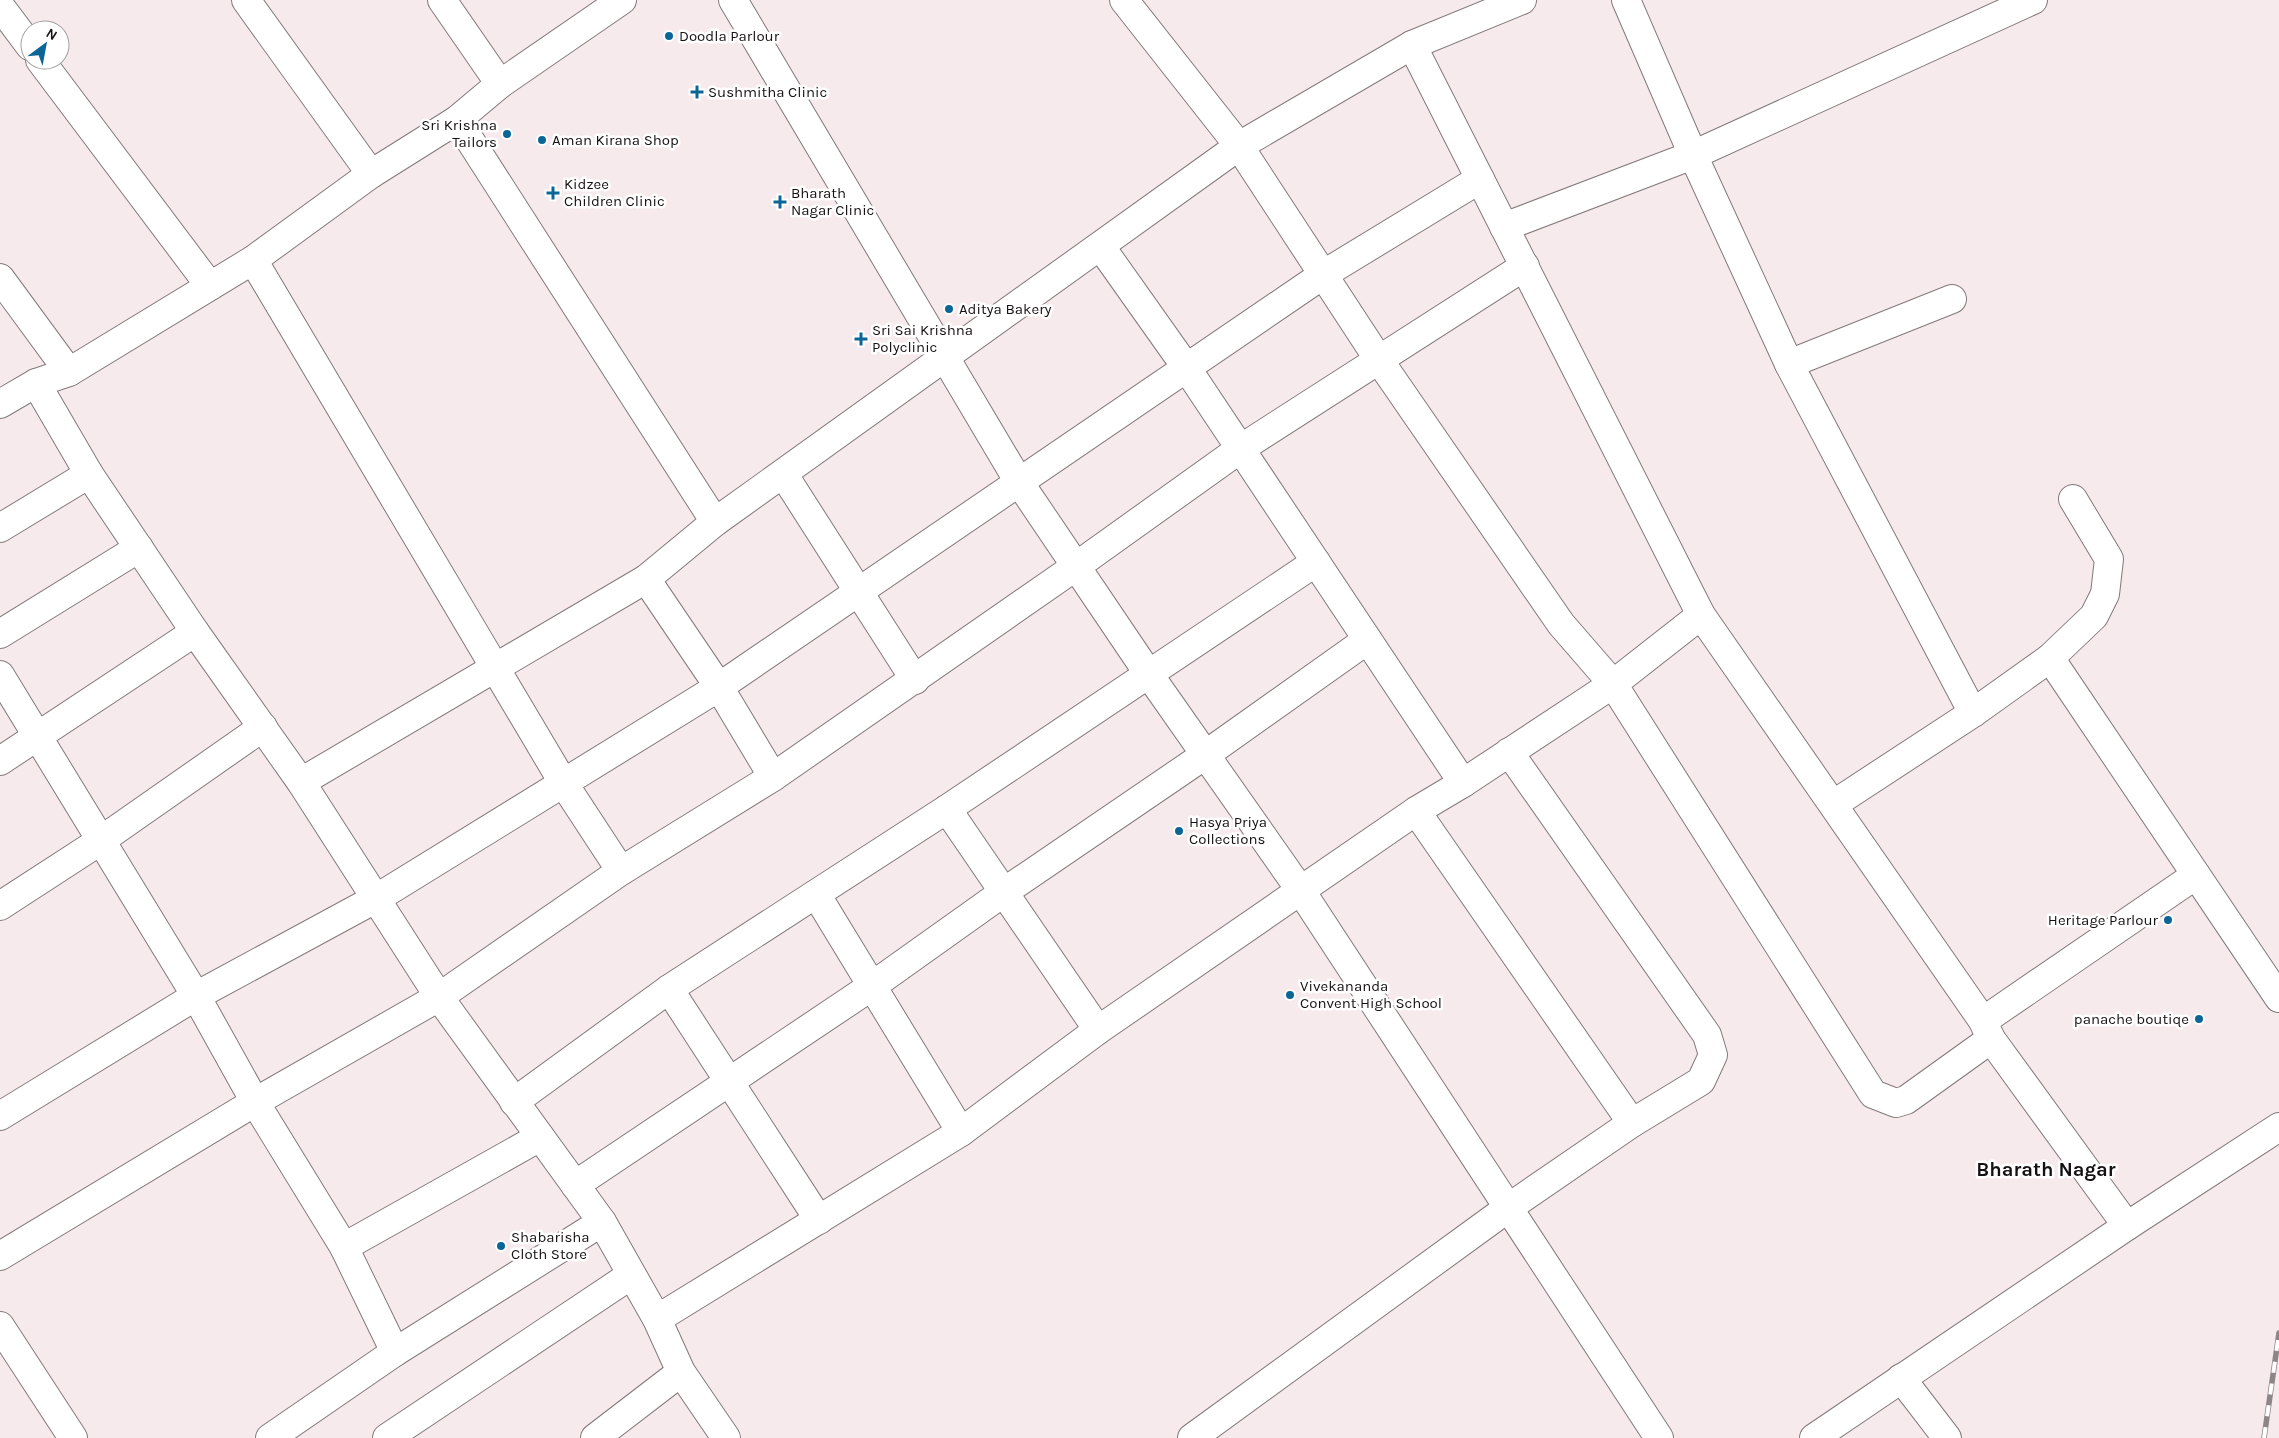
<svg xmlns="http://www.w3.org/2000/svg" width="2279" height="1438" font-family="Karla,sans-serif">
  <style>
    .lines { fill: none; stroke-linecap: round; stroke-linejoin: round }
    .street-casing { stroke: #83797b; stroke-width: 30 }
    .street { stroke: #fff; stroke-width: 28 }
    .rail-casing { stroke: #8d8587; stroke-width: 5.5 }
    .rail { stroke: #fff; stroke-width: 4; stroke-dasharray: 11; stroke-linecap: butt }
    .poi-dot { fill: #0b6696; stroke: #fff; stroke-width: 2 }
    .labels { text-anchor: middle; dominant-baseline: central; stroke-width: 5; stroke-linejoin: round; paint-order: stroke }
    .poi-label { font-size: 15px; fill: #161213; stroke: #fff; text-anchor: start }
    .district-label { font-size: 20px; font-weight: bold; fill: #161213; stroke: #fff }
  </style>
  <rect width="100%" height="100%" fill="#f6eaed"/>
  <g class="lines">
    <g class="street-casing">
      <g id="street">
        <polyline points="246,0 371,174"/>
        <polyline points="442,0 500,84"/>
        <polyline points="733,0 1019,482 1148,673 1301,891 1659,1438"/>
        <polyline points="1124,0 1239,146 1379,360 1561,624 1613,684 1873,1094 1896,1103 1906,1100 1991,1039"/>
        <polyline points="1626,0 1693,155 1789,364 1973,713"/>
        <polyline points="0,6 30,46"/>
        <polyline points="1412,45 1701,615 1983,1021 1991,1039 2127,1226"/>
        <polyline points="40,60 210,286"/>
        <polyline points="457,120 715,522"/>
        <polyline points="1504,227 1693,155 2033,0"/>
        <polyline points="1101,247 1186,367 1463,783"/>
        <polyline points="253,260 564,784 621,871"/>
        <polyline points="0,278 69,372"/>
        <polyline points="1789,364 1952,299"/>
        <polyline points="36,383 89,474 195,632 301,782 439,997 602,1222 657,1319 681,1372 726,1438"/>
        <polyline points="0,404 36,383 69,372 253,260 371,174 457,120 500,84 622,0"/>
        <polyline points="784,475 915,680"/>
        <polyline points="0,528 89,474"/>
        <polyline points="646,579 719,687 773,777"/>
        <polyline points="0,634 139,548"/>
        <polyline points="2050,658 2279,998"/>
        <polyline points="0,675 196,996 255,1102 344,1247 395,1352"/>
        <polyline points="0,761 195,632"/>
        <polyline points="301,782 646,579 715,522 1239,146 1412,45 1522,0"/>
        <polyline points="1834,804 1973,713 2050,658 2094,616 2105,594 2109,559 2073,499"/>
        <polyline points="947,809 1098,1030"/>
        <polyline points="1416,811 1632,1123"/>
        <polyline points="816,894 961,1132"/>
        <polyline points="0,906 100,841 263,727"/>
        <polyline points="669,989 819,1220"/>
        <polyline points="1983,1021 2196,875"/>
        <polyline points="514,1102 669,989 947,809 1316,562"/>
        <polyline points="0,1116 196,996 377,898 719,687 1324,274 1480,179"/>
        <polyline points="575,1185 872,986 1004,892 1205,755 1367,640"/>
        <polyline points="344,1247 540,1137"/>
        <polyline points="0,1256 255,1102 439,997 621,871 773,777 1075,567 1240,449 1525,266"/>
        <polyline points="657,1319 961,1132 1098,1030 1416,811 1463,783 1613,684 1701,615"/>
        <polyline points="0,1326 73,1438"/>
        <polyline points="1901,1378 1947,1438"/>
        <polyline points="270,1438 395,1352 602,1222"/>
        <polyline points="387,1438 631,1275"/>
        <polyline points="595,1438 681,1372"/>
        <polyline points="1192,1438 1508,1208 1632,1123 1701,1081 1713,1055 1707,1035 1509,752"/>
        <polyline points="1814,1438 2127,1226 2279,1127"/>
      </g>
    </g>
    <use href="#street" class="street"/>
    <g class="rail-casing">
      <polyline id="rail" points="2264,1438 2279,1333"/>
    </g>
    <use href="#rail" class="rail"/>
  </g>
  <g class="poi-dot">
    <circle cx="669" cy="36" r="5"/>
    <path d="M694.5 84.5h5v5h5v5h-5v5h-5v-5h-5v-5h5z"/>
    <circle cx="507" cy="134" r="5"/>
    <circle cx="542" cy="140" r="5"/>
    <path d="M550.5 185.5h5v5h5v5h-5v5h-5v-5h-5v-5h5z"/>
    <path d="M777.5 194.5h5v5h5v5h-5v5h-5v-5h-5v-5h5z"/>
    <circle cx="949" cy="309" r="5"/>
    <path d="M858.5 331.5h5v5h5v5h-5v5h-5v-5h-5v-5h5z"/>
    <circle cx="1179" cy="831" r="5"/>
    <circle cx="2168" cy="920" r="5"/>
    <circle cx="1290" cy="995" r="5"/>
    <circle cx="2199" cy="1019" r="5"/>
    <circle cx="501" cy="1246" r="5"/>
  </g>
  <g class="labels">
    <g class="poi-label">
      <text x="679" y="36">Doodla Parlour</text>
      <text x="708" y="92">Sushmitha Clinic</text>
      <text x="497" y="125" text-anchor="end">Sri Krishna<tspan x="497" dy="17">Tailors</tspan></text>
      <text x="552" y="140">Aman Kirana Shop</text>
      <text x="564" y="184">Kidzee<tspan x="564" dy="17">Children Clinic</tspan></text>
      <text x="791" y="193">Bharath<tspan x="791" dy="17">Nagar Clinic</tspan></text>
      <text x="959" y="309">Aditya Bakery</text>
      <text x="872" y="330">Sri Sai Krishna<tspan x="872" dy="17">Polyclinic</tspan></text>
      <text x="1189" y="822">Hasya Priya<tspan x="1189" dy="17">Collections</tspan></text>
      <text x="2158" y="920" text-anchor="end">Heritage Parlour</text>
      <text x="1300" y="986">Vivekananda<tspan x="1300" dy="17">Convent High School</tspan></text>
      <text x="2189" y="1019" text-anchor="end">panache boutiqe</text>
      <text x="511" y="1237">Shabarisha<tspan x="511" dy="17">Cloth Store</tspan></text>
    </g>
    <g class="district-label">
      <text x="2046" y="1169">Bharath Nagar</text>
    </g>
  </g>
  <g transform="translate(45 45) rotate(32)"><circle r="24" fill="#ffffff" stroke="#a2a0a1"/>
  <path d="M0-4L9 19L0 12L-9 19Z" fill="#0b6696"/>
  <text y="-8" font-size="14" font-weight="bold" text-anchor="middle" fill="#161213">N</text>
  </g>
</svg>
